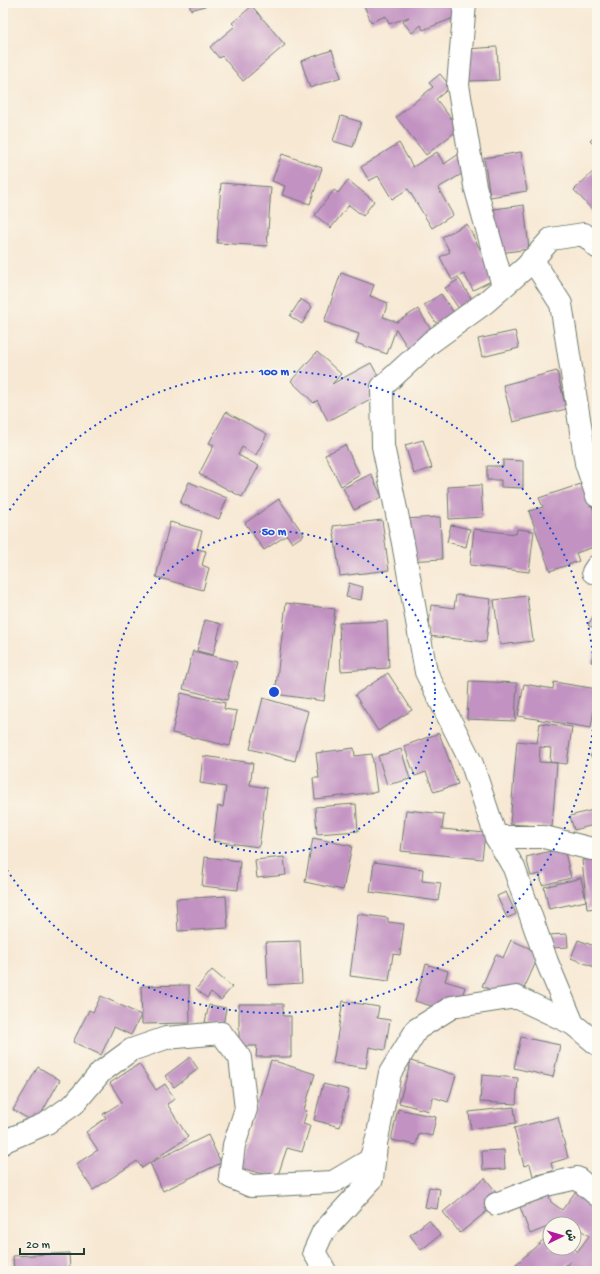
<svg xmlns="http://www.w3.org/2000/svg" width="600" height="1274" font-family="'Gochi Hand','Playpen Sans Arabic',sans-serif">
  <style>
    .building { fill: #c293c2 }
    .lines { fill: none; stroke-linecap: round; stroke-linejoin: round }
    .minor-casing { stroke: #6b796c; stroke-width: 24 }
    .minor { stroke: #fff; stroke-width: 22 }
    .ring { fill: none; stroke: #1d4ed8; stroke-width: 2; stroke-dasharray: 2 4 }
    .centre { fill: #1d4ed8; stroke: #fbf7ec; stroke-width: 2 }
    .ring-label { font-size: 12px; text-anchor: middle; font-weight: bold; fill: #1d4ed8; stroke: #fbf7ec; stroke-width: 3; stroke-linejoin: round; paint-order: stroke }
  </style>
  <rect width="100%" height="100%" fill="#fbf7ec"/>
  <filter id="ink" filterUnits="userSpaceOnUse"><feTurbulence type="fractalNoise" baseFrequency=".025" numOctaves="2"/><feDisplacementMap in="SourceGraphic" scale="8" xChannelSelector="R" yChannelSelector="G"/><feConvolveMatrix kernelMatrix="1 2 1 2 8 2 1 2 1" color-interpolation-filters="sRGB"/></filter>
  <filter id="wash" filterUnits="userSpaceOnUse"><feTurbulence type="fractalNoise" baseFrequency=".012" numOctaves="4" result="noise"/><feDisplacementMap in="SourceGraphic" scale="16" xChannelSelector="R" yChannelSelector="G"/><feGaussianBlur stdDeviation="0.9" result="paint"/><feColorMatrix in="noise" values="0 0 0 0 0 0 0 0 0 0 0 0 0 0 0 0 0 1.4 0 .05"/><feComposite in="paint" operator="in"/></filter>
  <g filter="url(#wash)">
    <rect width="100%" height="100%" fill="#f7e8d3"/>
    <g id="blocks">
      <g class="building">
        <polygon points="189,3 207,3 208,5 191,10"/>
        <polygon points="363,3 456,3 461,15 423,30 421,25 412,33 403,22 409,17 389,24 386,16 371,22"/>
        <polygon points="252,6 285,45 243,81 222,56 219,58 210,47 235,26 232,23"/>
        <polygon points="497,47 499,80 468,81 466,49"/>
        <polygon points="332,50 341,77 310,88 301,61"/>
        <polygon points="440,74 451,87 436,99 459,129 426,155 396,117 433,87 429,83"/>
        <polygon points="341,116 361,122 353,147 333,141"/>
        <polygon points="597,134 597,148 590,141"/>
        <polygon points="399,143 413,167 437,152 444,164 462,152 472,168 438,188 453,215 432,228 408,189 392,199 378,176 369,181 361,167"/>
        <polygon points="521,152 527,191 490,197 484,158"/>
        <polygon points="282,154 322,168 310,204 282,195 285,186 272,181"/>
        <polygon points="597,168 597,215 574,190"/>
        <polygon points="348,180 374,201 363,216 349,205 331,228 315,215 334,190 338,193"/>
        <polygon points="221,183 271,187 267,246 217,243"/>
        <polygon points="524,205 529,249 500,253 494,209"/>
        <polygon points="467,224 495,279 473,290 464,274 452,280 440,257 450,252 442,237"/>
        <polygon points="341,273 374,285 370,296 388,303 383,317 397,322 418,309 437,339 412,355 396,329 387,354 356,343 359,334 324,322"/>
        <polygon points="459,279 478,309 465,318 445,288"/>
        <polygon points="441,294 460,322 443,333 424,305"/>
        <polygon points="301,299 312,307 302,324 290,316"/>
        <polygon points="515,331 519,348 482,357 478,339"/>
        <polygon points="317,352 341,374 332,384 371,363 386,391 328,421 317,400 314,403 291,381"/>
        <polygon points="557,371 566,409 513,422 503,385"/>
        <polygon points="226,412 267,434 256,455 242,447 238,455 259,466 242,497 199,474 214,445 209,443"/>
        <polygon points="423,440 432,468 414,474 405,445"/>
        <polygon points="345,445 360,475 341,486 325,455"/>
        <polygon points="503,460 523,461 523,488 501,487 501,480 487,480 487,466 503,466"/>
        <polygon points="371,474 382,497 354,510 343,488"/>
        <polygon points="189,482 227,498 219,519 180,503"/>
        <polygon points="584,483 597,520 597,546 576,553 579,561 550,571 529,511 543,507 539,498"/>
        <polygon points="481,485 483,517 449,519 448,487"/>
        <polygon points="279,499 304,535 292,543 287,535 264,550 245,523"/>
        <polygon points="440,517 442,559 406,561 403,519"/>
        <polygon points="382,520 389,570 340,576 333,526"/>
        <polygon points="170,522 202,531 197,549 206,551 202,565 209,568 203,590 156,577"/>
        <polygon points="451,525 470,529 466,547 447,542"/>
        <polygon points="474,529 516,534 517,529 534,531 529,572 470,565"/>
        <polygon points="349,583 363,587 361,600 346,597"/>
        <polygon points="456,595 491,599 486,642 428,636 431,605 454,608"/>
        <polygon points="527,596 533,641 500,645 494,600"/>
        <polygon points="286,603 335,609 324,701 275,694"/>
        <polygon points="597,610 597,630 588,625"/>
        <polygon points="205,620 221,624 213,655 197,651"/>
        <polygon points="387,621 389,668 341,671 339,623"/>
        <polygon points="193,651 237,662 227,700 183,689"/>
        <polygon points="594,651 597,652 597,664 591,662"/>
        <polygon points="388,673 412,710 378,731 355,695"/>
        <polygon points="469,681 517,683 515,721 467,719"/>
        <polygon points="554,682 597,689 591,728 518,716 524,684 553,689"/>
        <polygon points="181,693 225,703 224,709 237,711 230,746 172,733"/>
        <polygon points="263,698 308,711 295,761 250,749"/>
        <polygon points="540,723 572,727 567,764 550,762 551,748 540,747 539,762 557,763 552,827 510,824 517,741 537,743"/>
        <polygon points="439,733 458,784 434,792 426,772 415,776 404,746"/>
        <polygon points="597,746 597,762 590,756"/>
        <polygon points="354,748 355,756 372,754 377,792 315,799 313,778 319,778 316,753"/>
        <polygon points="401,749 410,779 387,785 378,756"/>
        <polygon points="203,756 253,763 250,785 267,788 259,847 213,841 218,806 223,807 226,787 200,783"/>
        <polygon points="356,804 358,831 317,834 315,807"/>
        <polygon points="597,809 597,836 594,825 574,830 570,816"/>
        <polygon points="406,810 444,814 442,829 485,833 482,859 401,851"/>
        <polygon points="313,838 352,846 343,890 305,882"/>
        <polygon points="564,848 571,878 542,885 540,874 531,876 526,857"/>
        <polygon points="205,857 240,861 238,890 202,886"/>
        <polygon points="284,857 286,875 257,878 255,860"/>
        <polygon points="597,859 597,908 587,909 582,860"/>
        <polygon points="374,862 423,869 422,881 441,883 438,901 370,892"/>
        <polygon points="581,878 586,901 549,909 544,887"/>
        <polygon points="506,892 516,914 507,918 497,896"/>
        <polygon points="226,896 228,928 178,931 176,899"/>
        <polygon points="358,914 388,918 388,922 404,924 400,955 393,954 389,981 350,976"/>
        <polygon points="567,934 568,947 549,948 548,935"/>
        <polygon points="511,940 540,953 518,1002 482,986 496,954 503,958"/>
        <polygon points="578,940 597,947 597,968 571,958"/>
        <polygon points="300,941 302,983 268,985 266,942"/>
        <polygon points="426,964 448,971 445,981 465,987 457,1014 415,1001"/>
        <polygon points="212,970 232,987 221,1000 211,992 207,998 196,989"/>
        <polygon points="189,985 190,1023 142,1024 141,986"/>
        <polygon points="101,996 141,1015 131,1035 114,1027 101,1055 73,1042 89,1010 93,1012"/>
        <polygon points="343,1001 379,1007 377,1018 390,1020 385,1050 369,1047 366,1068 333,1063"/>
        <polygon points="239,1004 283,1004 283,1016 291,1016 291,1057 256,1057 257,1046 239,1046"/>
        <polygon points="209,1005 226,1008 223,1025 205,1022"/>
        <polygon points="521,1037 560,1045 553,1077 514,1068"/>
        <polygon points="190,1057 198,1069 174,1087 165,1076"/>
        <polygon points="271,1060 315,1074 304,1110 307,1111 303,1124 310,1126 302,1152 287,1148 277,1178 238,1167"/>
        <polygon points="411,1061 456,1075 448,1102 433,1097 429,1111 399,1103"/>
        <polygon points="139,1064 156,1090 165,1084 175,1099 167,1104 188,1137 142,1168 137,1161 93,1190 76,1164 98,1150 86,1132 106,1118 103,1114 122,1102 110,1083"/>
        <polygon points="38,1067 60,1080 36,1123 13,1110"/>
        <polygon points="482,1075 518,1078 516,1104 480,1102"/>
        <polygon points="323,1084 349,1090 340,1127 314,1120"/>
        <polygon points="514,1107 516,1123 471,1129 469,1112"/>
        <polygon points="398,1109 436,1117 432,1136 419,1133 416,1145 391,1140"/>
        <polygon points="558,1117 568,1158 551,1163 553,1171 533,1176 530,1164 524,1166 514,1128"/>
        <polygon points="208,1135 221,1163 163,1191 150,1163"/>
        <polygon points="504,1150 505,1169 483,1170 482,1151"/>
        <polygon points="485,1178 502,1199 460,1233 443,1212"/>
        <polygon points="429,1187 440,1189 437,1209 425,1207"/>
        <polygon points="576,1191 597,1205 597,1271 563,1271 571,1261 559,1271 518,1271 514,1266 550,1234 550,1248 573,1248 577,1252 589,1236 567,1220 556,1224 550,1224 550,1226 530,1234 520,1207 549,1196 551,1202 562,1210"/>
        <polygon points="429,1220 440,1235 421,1250 410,1235"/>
        <polygon points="69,1253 70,1271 14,1271 13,1256"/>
      </g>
    </g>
  </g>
  <g filter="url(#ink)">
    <use href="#blocks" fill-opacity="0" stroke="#6b796c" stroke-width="1"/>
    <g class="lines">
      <g class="minor-casing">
        <g id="minor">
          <polyline points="465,3 458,85 475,186 503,286"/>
          <polyline points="597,247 584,234 551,239 526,267 486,302 431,342 382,387 383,446 403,543 426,672 472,764 496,837 514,868 547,962 573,1024 597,1044"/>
          <polyline points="532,259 561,304 586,463 597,496"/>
          <polyline points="593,572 597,566"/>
          <polyline points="496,837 544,837 592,849 597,848"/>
          <polyline points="3,1143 5,1141 47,1123 74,1104 101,1072 131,1050 166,1038 221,1033 240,1058 246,1109 234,1145 230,1177 251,1186 333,1182 370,1160 377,1139 390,1073 417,1029 452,1007 516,997 573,1024"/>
          <polyline points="496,1204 546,1185 577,1178 597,1195"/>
          <polyline points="325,1271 314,1252 323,1232 372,1179 376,1146"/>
        </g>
      </g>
      <use href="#minor" class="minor"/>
    </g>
  </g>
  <g class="ring">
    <circle cx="274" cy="692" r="161"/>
    <path d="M3 520A321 321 0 1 1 3 864"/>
  </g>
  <circle cx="274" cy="692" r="6" class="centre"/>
  <g class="ring-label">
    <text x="274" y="375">100 m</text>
    <text x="274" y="535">50 m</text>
  </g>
  <rect width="600" height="1274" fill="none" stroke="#fbf7ec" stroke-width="16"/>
  <g transform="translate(562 1236) rotate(85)"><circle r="19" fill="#fbf7ec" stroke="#a3ada2"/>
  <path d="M0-3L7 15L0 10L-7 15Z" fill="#b5179e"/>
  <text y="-6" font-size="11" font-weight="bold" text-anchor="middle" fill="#1f3d34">ش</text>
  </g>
  <path d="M20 1248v6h64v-6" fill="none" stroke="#1f3d34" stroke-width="2"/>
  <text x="26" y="1248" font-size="12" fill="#1f3d34" stroke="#fbf7ec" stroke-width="3" paint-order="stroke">20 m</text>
</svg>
